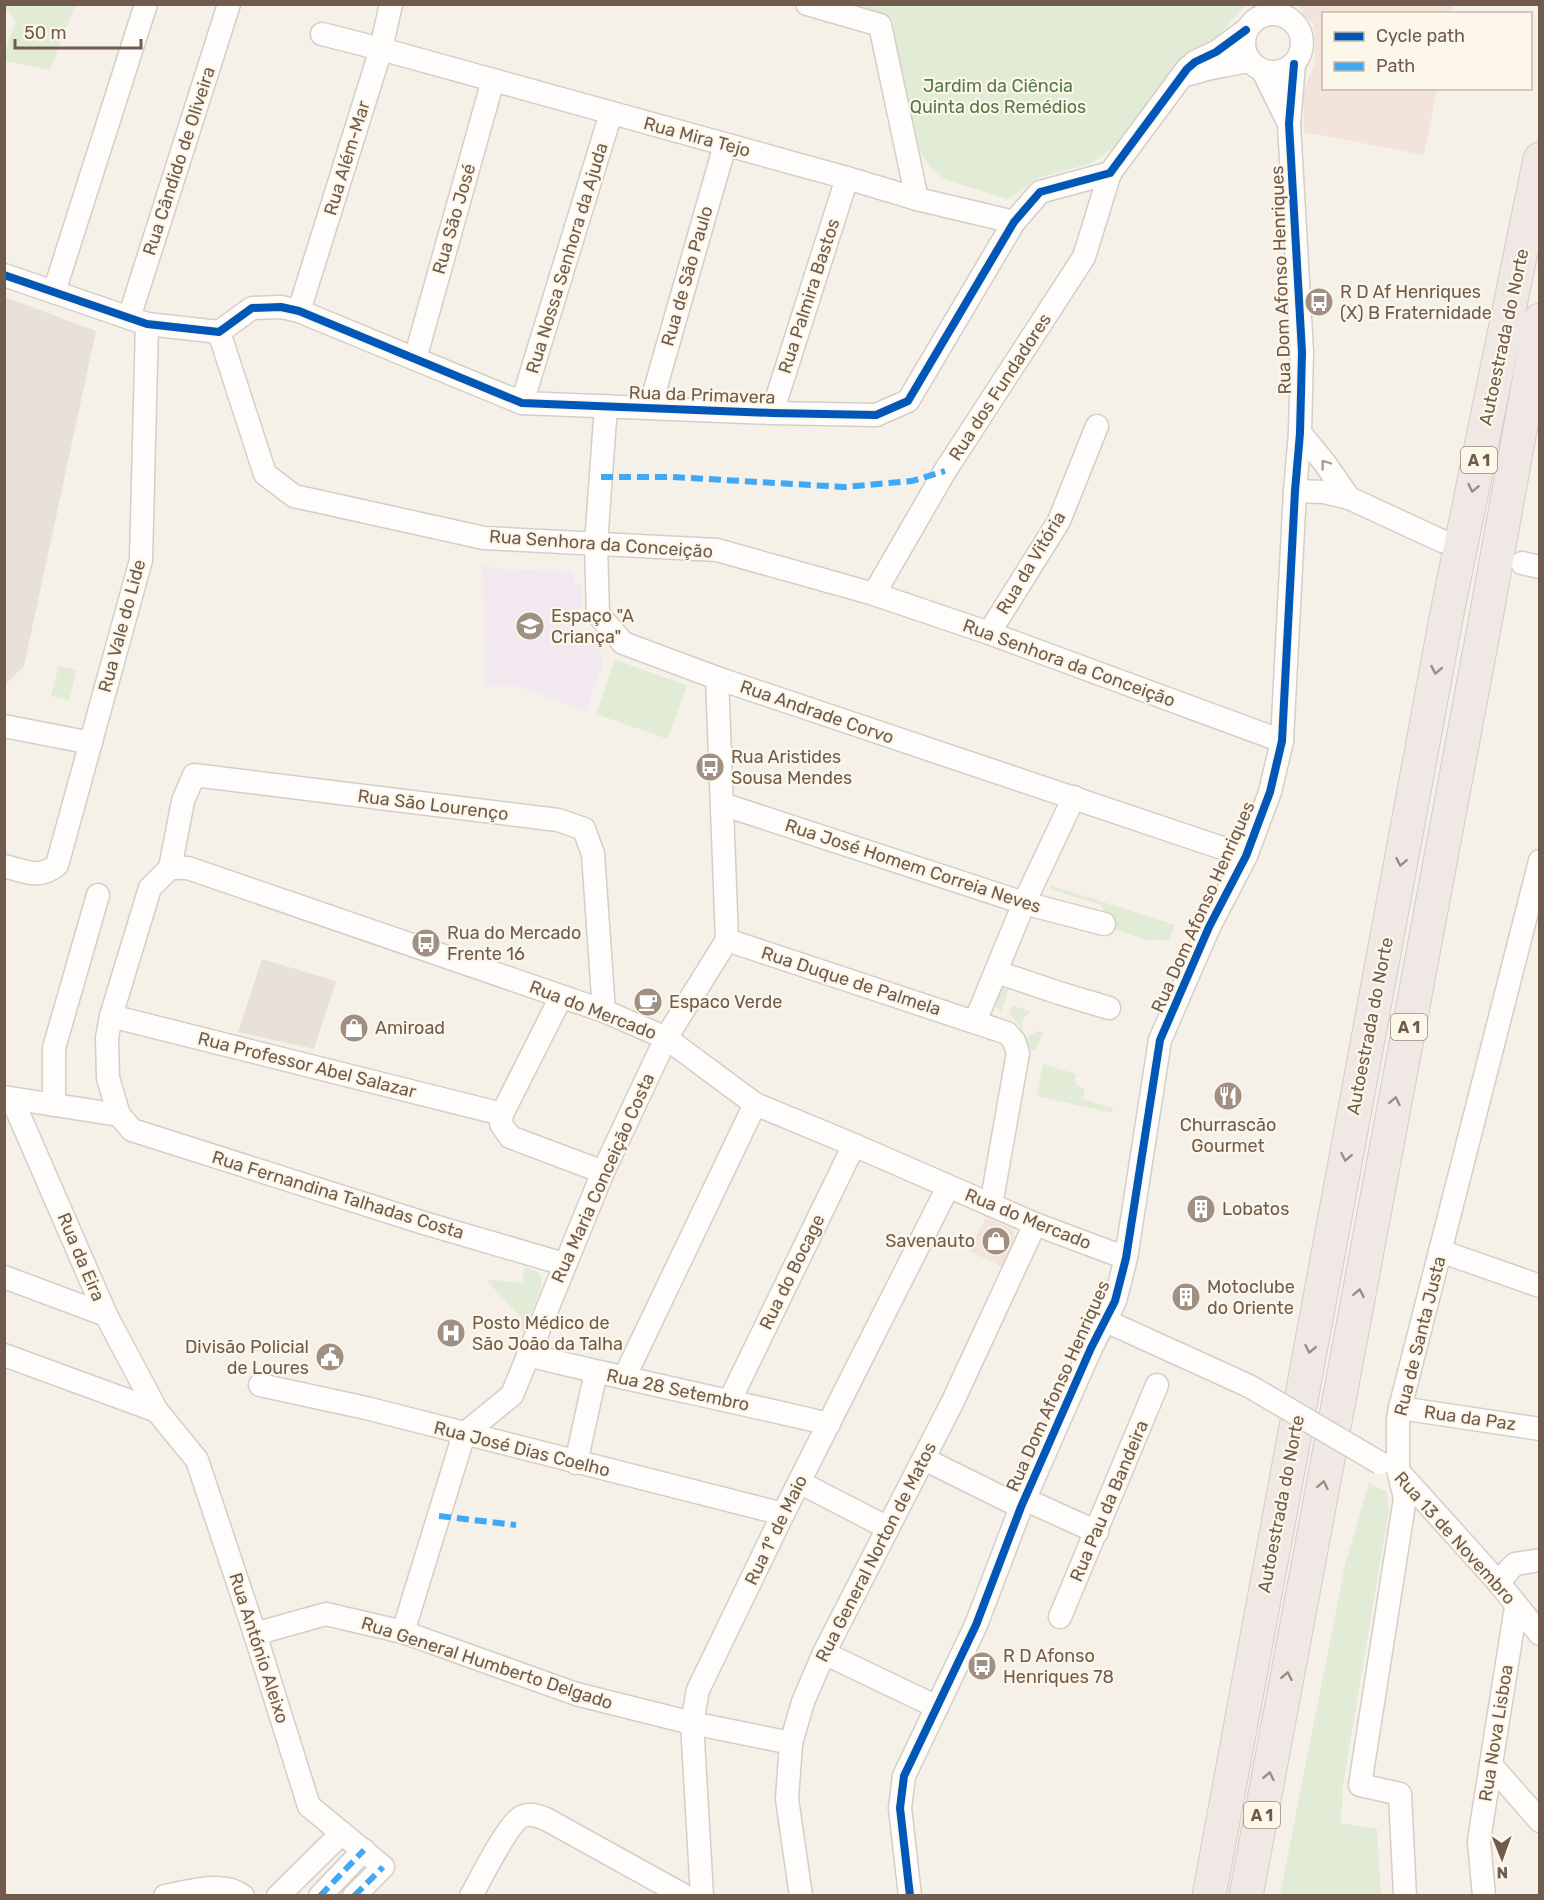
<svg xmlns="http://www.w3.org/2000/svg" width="1544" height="1900" font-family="Rubik,sans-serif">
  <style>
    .commercial { fill: #f2e4da }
    .industrial { fill: #e7e1da }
    .education { fill: #f2e8f0 }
    .green { fill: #e1ebd5 }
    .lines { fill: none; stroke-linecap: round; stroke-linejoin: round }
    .minor-casing { stroke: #d4cec7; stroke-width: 25 }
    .highway-casing { stroke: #d3cdc6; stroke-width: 35 }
    .minor { stroke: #fefdfc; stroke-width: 22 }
    .highway { stroke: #f0e8e4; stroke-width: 33 }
    .minor-bridge-casing { stroke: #d4cec7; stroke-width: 25; stroke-linecap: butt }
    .minor-bridge { stroke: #fefdfc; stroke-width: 22 }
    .quiet { stroke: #3fa9f5; stroke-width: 6; stroke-dasharray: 12 6; stroke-linecap: butt }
    .cycleway-casing { stroke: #fdf7ea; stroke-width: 11 }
    .cycleway { stroke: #0057b8; stroke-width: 8 }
    .oneway { stroke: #a99c92 }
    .oneway2 { stroke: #9d8c81 }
    .labels { text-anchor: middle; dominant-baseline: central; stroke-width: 4.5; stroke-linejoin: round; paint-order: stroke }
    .shield { fill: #fdf7ea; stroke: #9a8a7b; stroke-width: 1.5 }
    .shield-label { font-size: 16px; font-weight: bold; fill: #705b4c }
    .park-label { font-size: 18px; fill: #547a48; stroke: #fdf7ea }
    .street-label { font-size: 18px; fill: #705b4c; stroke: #fdf7ea }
    .poi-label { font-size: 18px; fill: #705b4c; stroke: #fdf7ea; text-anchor: start }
  </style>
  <rect width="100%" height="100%" fill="#f5f1e9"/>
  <g class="commercial">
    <polygon points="1300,5 1452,5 1451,13 1324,14 1324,88 1437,89 1424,155 1304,132 1303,91 1315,63 1314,24 1302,14"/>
    <polygon points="986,1217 1013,1229 1015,1235 1015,1241 1003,1267 969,1251"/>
  </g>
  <g class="industrial">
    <polygon points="5,297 96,331 24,666 5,685"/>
    <polygon points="262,959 336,981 314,1049 238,1032"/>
  </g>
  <polygon class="education" points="483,565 501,569 574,572 574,584 582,585 582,608 575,608 577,644 601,644 602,673 599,673 586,711 513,685 485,686"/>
  <g class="green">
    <polygon points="5,4 75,5 50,70 5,61 5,52 16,21 5,8"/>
    <polygon points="847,5 1245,5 1218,36 1189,52 1124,138 1112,149 1092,163 1038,178 1008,199 946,180 932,170 914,143 892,17"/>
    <polygon points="615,660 687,685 668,739 596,714"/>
    <polygon points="59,666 77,670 69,700 51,696"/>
    <path d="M 1050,885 L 1175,925 L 1169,941 L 1158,939 L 1149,941 L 1117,930 C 1113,920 1105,915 1101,905 L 1050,889 Z"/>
    <polygon points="1004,984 1010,985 1001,1012 994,1003 1000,987"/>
    <path d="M 1012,1005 L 1031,1012 C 1021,1018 1021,1020 1024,1031 L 1009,1014 Z"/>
    <polygon points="1038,1031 1043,1032 1036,1051 1028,1048 1026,1038"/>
    <polygon points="1043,1064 1076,1074 1075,1080 1077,1085 1085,1089 1082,1099 1113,1108 1112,1113 1037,1096"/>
    <path d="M 524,1267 C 535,1270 541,1271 542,1284 L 524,1332 L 522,1331 L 521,1317 L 485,1279 L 523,1283 Z"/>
    <polygon points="1369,1483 1387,1492 1389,1509 1342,1791 1343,1798 1340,1823 1377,1829 1381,1895 1280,1895 1345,1565"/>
  </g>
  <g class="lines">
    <g class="minor-casing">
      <g id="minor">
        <polyline points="807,4 880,25 917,199"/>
        <circle cx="1273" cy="43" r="29"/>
        <polyline points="322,34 381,49 847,178 917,199 1014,222"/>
        <polyline points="1263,71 1289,124"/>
        <polyline points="1190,74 1207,69 1249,61"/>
        <polyline points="4,275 147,324 219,332 252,308 281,307 299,311 522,403 772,413 876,415 908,401 1014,222 1040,192 1110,173 1187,69 1195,62 1216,52 1246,30"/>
        <polyline points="54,292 146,4"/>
        <polyline points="299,311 381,49 391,4"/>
        <polyline points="129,318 229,4"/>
        <polyline points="219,332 265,474 294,496 484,538 717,550 874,594 989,633 1282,741"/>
        <polyline points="415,359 493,80"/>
        <polyline points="522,403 611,113"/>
        <polyline points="606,406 596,543 598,614 623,643 717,678 1246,856"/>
        <polyline points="650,407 725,145"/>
        <polyline points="772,413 847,178"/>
        <polyline points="1300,433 1324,462 1349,498"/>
        <polyline points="1295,491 1324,492 1349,498 1442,541"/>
        <polyline points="1522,563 1540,567"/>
        <polyline points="874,594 945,471 1084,257 1110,173"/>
        <polyline points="989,633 1059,521 1097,426"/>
        <polyline points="4,726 91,743"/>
        <polyline points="722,804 1024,903 1104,924"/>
        <path d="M 4,866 C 25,871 39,880 57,865 L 141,560 L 147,324"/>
        <polyline points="170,868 188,868 604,1011 666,1038 755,1104 854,1145 1035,1224 1126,1258"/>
        <polyline points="170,868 150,888 111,1016 107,1038 108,1078 119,1115 132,1130 424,1223 564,1264"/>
        <polyline points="170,868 183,801 194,775 558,820 584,829 593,854 604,1011"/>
        <polyline points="727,940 1007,1033 1014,1041 1018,1053 991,1205"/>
        <polyline points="997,972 1059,993 1109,1008"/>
        <polyline points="561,997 502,1114 501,1124 510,1137 603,1172"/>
        <polyline points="111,1016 502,1114"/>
        <polyline points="975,1022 1024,903 1074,797"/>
        <polyline points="4,1097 119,1115"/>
        <polyline points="12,1099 106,1315 157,1411 197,1460 255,1634 309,1806 383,1867 354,1896"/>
        <polyline points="54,1105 54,1048 98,895"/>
        <polyline points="1440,1251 1540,1286"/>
        <polyline points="4,1277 106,1315"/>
        <polyline points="1106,1321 1249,1386"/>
        <polyline points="4,1355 157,1411"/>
        <path d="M 528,1355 C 628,1380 729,1400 829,1424"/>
        <polyline points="624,1378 755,1104"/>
        <polyline points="260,1385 366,1408 783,1514"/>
        <polyline points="730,1400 854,1145"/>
        <polyline points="1400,1408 1540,1429"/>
        <polyline points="464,1434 512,1395 603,1172 666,1038 727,940 717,678"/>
        <polyline points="924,1459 1021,1507"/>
        <polyline points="576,1463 596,1372"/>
        <polyline points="1399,1472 1498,1582 1540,1634"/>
        <polyline points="799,1482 888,1528"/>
        <polyline points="1024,1499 1097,1532"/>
        <polyline points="1498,1582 1515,1564 1540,1560"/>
        <polyline points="1060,1617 1157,1385"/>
        <polyline points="403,1632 464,1434"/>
        <polyline points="255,1634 326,1614 403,1632 576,1694 692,1723 791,1743"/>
        <polyline points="824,1653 937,1707"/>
        <polyline points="1491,1765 1540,1821"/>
        <path d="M 165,1896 C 188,1892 223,1880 243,1896"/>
        <polyline points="278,1896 342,1833"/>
        <polyline points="320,1896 364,1850"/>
        <path d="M 471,1896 C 480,1880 509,1821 523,1816 C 532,1813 538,1816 546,1819 L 685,1896"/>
        <polyline points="702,1896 692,1723 698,1690 783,1514 948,1187"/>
        <polyline points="801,1896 787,1799 791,1743 803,1702 824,1653 953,1401 1035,1224"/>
        <polyline points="910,1896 900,1808 904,1776 976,1625 1021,1507 1091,1348 1115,1301 1126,1258 1160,1040 1209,927 1246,856 1270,792 1282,741 1295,491 1300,433 1302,352 1289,124 1294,64"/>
        <polyline points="1405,1896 1400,1794 1360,1785 1405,1498 1398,1470 1398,1419 1400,1408 1540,861"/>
        <polyline points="1484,1896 1479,1842 1481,1827 1516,1607"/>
      </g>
    </g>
    <g class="highway-casing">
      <g id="highway">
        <polyline points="1209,1896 1447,613 1540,159"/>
        <polyline points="1246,1896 1487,612 1540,320"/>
      </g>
    </g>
    <use href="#minor" class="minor"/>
    <use href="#highway" class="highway"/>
    <g class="minor-bridge-casing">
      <polyline id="minor-bridge" points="1249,1386 1380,1463"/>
    </g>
    <use href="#minor-bridge" class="minor-bridge"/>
    <g class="quiet">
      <polyline points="601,477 673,477 844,487 912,481 945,471"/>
      <polyline points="439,1516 516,1525"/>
      <polyline points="320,1896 364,1850"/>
      <polyline points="354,1896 383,1867"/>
    </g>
    <g class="cycleway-casing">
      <g id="cycleway">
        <polyline points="4,275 147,324 219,332 252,308 281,307 299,311 522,403 772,413 876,415 908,401 1014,222 1040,192 1110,173 1187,69 1195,62 1216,52 1246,30"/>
        <polyline points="910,1896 900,1808 904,1776 976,1625 1021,1507 1091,1348 1115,1301 1126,1258 1160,1040 1209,927 1246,856 1270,792 1282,741 1295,491 1300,433 1302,352 1289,124 1294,64"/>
      </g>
    </g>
    <use href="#cycleway" class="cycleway"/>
  </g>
  <defs><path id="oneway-chevron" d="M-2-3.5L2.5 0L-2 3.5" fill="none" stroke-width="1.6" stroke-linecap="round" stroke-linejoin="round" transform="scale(1.5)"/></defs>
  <use class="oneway" href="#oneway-chevron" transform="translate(1325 464) rotate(-126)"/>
  <g class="oneway2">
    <use href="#oneway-chevron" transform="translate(1473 488) rotate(102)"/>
    <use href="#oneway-chevron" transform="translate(1436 670) rotate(101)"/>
    <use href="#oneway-chevron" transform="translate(1401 862) rotate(101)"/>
    <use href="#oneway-chevron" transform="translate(1395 1101) rotate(-79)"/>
    <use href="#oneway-chevron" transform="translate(1346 1157) rotate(101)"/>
    <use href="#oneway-chevron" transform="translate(1359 1293) rotate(-79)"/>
    <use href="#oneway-chevron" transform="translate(1310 1349) rotate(101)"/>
    <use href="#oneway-chevron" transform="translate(1323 1485) rotate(-79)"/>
    <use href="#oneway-chevron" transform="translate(1287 1676) rotate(-79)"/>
    <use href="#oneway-chevron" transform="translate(1269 1776) rotate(-79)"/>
  </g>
  <defs>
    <g id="bus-disc" transform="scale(1.5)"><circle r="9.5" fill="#9f9083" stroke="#fdf7ea"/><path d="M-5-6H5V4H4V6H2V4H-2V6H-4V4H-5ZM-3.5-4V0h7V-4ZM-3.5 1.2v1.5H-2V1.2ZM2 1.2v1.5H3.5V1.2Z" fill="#fff"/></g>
    <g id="school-disc" transform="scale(1.5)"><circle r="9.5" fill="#9f9083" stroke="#fdf7ea"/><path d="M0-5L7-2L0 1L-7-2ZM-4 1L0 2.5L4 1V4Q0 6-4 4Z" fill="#fff"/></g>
    <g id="cafe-disc" transform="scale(1.5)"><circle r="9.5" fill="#9f9083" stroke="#fdf7ea"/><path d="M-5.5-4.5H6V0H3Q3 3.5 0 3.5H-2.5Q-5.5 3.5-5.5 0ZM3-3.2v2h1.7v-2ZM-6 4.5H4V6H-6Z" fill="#fff"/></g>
    <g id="shop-disc" transform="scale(1.5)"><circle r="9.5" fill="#9f9083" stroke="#fdf7ea"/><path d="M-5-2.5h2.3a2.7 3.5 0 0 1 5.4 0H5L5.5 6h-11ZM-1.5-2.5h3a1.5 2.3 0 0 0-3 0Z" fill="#fff"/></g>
    <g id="restaurant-disc" transform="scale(1.5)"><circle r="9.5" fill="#9f9083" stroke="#fdf7ea"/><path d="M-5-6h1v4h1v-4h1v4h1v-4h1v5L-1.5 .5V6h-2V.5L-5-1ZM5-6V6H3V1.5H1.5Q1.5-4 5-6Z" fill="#fff"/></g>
    <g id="building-disc" transform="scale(1.5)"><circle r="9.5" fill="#9f9083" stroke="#fdf7ea"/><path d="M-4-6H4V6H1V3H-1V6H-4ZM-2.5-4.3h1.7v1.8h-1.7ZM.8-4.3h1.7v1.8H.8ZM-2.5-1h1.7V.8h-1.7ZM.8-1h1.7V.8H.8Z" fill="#fff"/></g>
    <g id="hospital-disc" transform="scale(1.5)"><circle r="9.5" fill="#9f9083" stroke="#fdf7ea"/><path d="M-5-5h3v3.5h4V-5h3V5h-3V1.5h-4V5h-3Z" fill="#fff"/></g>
    <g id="civic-disc" transform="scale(1.5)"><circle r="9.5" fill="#9f9083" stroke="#fdf7ea"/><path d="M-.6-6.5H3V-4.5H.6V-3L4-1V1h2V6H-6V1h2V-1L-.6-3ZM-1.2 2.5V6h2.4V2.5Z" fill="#fff"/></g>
  </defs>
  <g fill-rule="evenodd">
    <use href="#bus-disc" x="1319" y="302"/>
    <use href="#school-disc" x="530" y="626"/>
    <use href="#bus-disc" x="710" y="767"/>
    <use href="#bus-disc" x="426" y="943"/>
    <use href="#cafe-disc" x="648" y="1002"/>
    <use href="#shop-disc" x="354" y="1028"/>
    <use href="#restaurant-disc" x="1228" y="1096"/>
    <use href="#building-disc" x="1201" y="1209"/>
    <use href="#shop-disc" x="996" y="1241"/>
    <use href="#building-disc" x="1186" y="1297"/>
    <use href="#hospital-disc" x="451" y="1333"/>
    <use href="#civic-disc" x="330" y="1357"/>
    <use href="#bus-disc" x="982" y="1666"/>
  </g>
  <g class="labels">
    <g class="shield">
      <rect x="1461" y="447" width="36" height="26" rx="4.5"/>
      <rect x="1391" y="1014" width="36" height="26" rx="4.5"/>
      <rect x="1244" y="1802" width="36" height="26" rx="4.5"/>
    </g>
    <g class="shield-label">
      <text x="1479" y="460">A 1</text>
      <text x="1409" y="1027">A 1</text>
      <text x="1262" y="1815">A 1</text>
    </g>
    <g class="park-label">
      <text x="998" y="86">Jardim da Ciência<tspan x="998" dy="21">Quinta dos Remédios</tspan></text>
    </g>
    <g class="street-label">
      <text transform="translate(697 137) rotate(15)">Rua Mira Tejo</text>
      <text transform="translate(347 158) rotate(-73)">Rua Além-Mar</text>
      <text transform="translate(179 161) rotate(-72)">Rua Cândido de Oliveira</text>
      <text transform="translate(454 219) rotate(-74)">Rua São José</text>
      <text transform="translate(567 258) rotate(-73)">Rua Nossa Senhora da Ajuda</text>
      <text transform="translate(687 276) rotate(-74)">Rua de São Paulo</text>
      <text transform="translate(1281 280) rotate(-92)">Rua Dom Afonso Henriques</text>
      <text transform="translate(809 296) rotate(-72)">Rua Palmira Bastos</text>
      <text transform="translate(1504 337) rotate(-78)">Autoestrada do Norte</text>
      <text transform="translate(1000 387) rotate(-57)">Rua dos Fundadores</text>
      <text transform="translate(702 395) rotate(2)">Rua da Primavera</text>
      <text transform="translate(601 544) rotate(4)">Rua Senhora da Conceição</text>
      <text transform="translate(1031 563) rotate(-59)">Rua da Vitória</text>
      <text transform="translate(122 626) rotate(-75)">Rua Vale do Lide</text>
      <text transform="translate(1069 663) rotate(20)">Rua Senhora da Conceição</text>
      <text transform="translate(817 712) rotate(19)">Rua Andrade Corvo</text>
      <text transform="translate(433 805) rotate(7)">Rua São Lourenço</text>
      <text transform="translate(913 866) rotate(18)">Rua José Homem Correia Neves</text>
      <text transform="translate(1203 907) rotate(-66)">Rua Dom Afonso Henriques</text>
      <text transform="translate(851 981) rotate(18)">Rua Duque de Palmela</text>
      <text transform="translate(593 1010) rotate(21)">Rua do Mercado</text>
      <text transform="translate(1370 1026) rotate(-79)">Autoestrada do Norte</text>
      <text transform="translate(307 1065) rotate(14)">Rua Professor Abel Salazar</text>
      <text transform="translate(603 1178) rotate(-66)">Rua Maria Conceição Costa</text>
      <text transform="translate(338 1195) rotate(17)">Rua Fernandina Talhadas Costa</text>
      <text transform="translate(1028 1219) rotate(22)">Rua do Mercado</text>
      <text transform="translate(81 1257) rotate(67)">Rua da Eira</text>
      <text transform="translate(792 1272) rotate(-64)">Rua do Bocage</text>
      <text transform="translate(1420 1336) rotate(-76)">Rua de Santa Justa</text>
      <text transform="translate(1058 1386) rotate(-66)">Rua Dom Afonso Henriques</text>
      <text transform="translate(678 1390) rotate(12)">Rua 28 Setembro</text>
      <text transform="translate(1470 1418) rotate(8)">Rua da Paz</text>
      <text transform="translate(522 1449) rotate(14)">Rua José Dias Coelho</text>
      <text transform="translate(1109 1501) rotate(-67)">Rua Pau da Bandeira</text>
      <text transform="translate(1281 1504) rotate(-79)">Autoestrada do Norte</text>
      <text transform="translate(776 1530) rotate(-64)">Rua 1º de Maio</text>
      <text transform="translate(1455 1538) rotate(48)">Rua 13 de Novembro</text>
      <text transform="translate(876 1552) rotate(-63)">Rua General Norton de Matos</text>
      <text transform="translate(259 1648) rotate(72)">Rua António Aleixo</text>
      <text transform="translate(487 1663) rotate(18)">Rua General Humberto Delgado</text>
      <text transform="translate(1496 1733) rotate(-81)">Rua Nova Lisboa</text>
    </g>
    <g class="poi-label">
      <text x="1340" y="292">R D Af Henriques<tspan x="1340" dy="21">(X) B Fraternidade</tspan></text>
      <text x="551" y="616">Espaço "A<tspan x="551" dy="21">Criança"</tspan></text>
      <text x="731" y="757">Rua Aristides<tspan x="731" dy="21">Sousa Mendes</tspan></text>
      <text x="447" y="933">Rua do Mercado<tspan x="447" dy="21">Frente 16</tspan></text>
      <text x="669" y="1002">Espaco Verde</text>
      <text x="375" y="1028">Amiroad</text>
      <text x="1228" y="1125" text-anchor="middle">Churrascão<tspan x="1228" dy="21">Gourmet</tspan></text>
      <text x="1222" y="1209">Lobatos</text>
      <text x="975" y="1241" text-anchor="end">Savenauto</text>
      <text x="1207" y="1287">Motoclube<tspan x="1207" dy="21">do Oriente</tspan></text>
      <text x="472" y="1323">Posto Médico de<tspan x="472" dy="21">São João da Talha</tspan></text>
      <text x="309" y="1347" text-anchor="end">Divisão Policial<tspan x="309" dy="21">de Loures</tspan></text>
      <text x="1003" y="1656">R D Afonso<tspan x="1003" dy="21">Henriques 78</tspan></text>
    </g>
  </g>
  <rect width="1544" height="1900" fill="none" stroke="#705b4c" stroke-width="12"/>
  <rect x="1322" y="12" width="210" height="78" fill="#fdf7ea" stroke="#c5b9ab" stroke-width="1.5"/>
  <rect x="1334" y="32" width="30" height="9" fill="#0057b8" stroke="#c5b9ab" stroke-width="1.5"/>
  <text x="1376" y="42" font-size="18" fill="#705b4c">Cycle path</text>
  <rect x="1334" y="62" width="30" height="9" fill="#3fa9f5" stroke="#c5b9ab" stroke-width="1.5"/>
  <text x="1376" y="72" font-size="18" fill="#705b4c">Path</text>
  <g transform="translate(1502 1858) rotate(179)" stroke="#fdf7ea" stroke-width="4.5" paint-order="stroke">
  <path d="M0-4.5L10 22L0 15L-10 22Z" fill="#705b4c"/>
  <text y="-9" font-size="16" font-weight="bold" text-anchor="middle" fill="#705b4c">N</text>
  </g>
  <path d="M15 39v9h126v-9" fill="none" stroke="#705b4c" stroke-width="3"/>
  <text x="24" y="39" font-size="18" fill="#705b4c" stroke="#fdf7ea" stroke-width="4.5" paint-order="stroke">50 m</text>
</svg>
